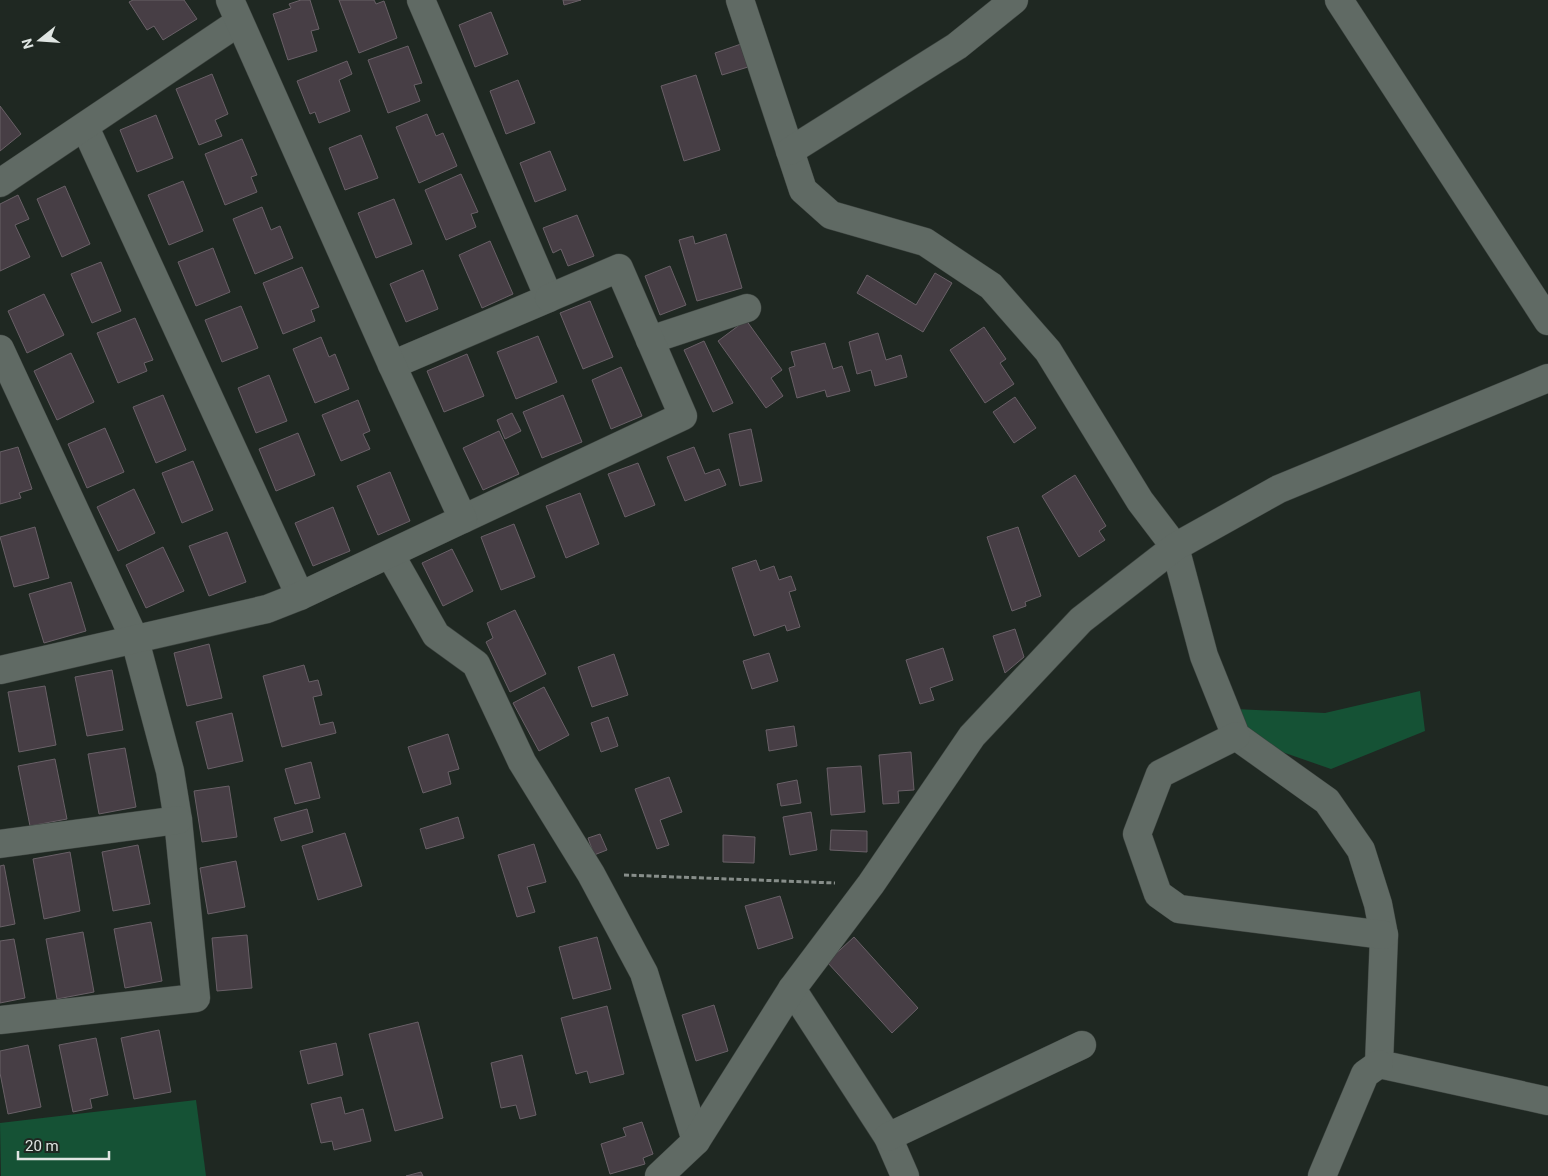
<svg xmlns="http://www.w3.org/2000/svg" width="1548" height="1176" font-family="Roboto,sans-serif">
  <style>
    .green { fill: #155235 }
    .building { fill: #473e45; stroke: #696067 }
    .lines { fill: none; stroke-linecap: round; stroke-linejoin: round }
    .minor-casing { stroke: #3c433f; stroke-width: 29 }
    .path { stroke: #878e8a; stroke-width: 3; stroke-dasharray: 5 2.5; stroke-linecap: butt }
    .minor { stroke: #606a64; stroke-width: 28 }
  </style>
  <rect width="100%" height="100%" fill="#1f2822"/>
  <g class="green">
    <polygon points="1420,691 1425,731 1331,769 1265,746 1246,730 1235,709 1325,713"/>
    <polygon points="196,1100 206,1176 1,1176 0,1123"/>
  </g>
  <g class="building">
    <polygon points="133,0 184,0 197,19 163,40 154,26 147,30 129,2"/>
    <polygon points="301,0 310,0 319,29 311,31 317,51 288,60 273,14 291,8 289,4"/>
    <polygon points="339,0 374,0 376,4 384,1 397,38 359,53"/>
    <polygon points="563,0 581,0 564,5"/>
    <polygon points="491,12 508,54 475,67 459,25"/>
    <polygon points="741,44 748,67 722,75 715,53"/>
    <polygon points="408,46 422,83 414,85 420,101 388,113 368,60"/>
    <polygon points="347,61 352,74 339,80 350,111 319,123 315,112 310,114 297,81"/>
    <polygon points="212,74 228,114 215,120 222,136 199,145 176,89"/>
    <polygon points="696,75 720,150 684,161 661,86"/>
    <polygon points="518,80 535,123 506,134 490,91"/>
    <polygon points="0,106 21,134 0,151"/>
    <polygon points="427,114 436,136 443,133 457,166 419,183 396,127"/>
    <polygon points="156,115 173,158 137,172 120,130"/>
    <polygon points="361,135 378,178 345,190 329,148"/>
    <polygon points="242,139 257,175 251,177 257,192 225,205 205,154"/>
    <polygon points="550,151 566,190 535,202 520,163"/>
    <polygon points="461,174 478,212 471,214 476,227 446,240 425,190"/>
    <polygon points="183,181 203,231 169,245 148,195"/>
    <polygon points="65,186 90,244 62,257 37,199"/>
    <polygon points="18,195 29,219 15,225 30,257 0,271 0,204"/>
    <polygon points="394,199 412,244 376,258 358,213"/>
    <polygon points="262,207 271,230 280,226 293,258 255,274 233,219"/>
    <polygon points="577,215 594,256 568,266 561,249 553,253 543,228"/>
    <polygon points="726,234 742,288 697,301 679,240 693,236 695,244"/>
    <polygon points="490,241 513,294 482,308 459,255"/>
    <polygon points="213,248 230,292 196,306 178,262"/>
    <polygon points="101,262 121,311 92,323 71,274"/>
    <polygon points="670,266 686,305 660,315 645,276"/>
    <polygon points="302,267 319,307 311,310 315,321 283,334 263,283"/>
    <polygon points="423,270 438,309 406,322 390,284"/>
    <polygon points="935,273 952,283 923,332 857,293 867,275 916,305"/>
    <polygon points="44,294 64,335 27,353 8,311"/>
    <polygon points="590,301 613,357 583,369 560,313"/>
    <polygon points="241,306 258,348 222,362 205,320"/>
    <polygon points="135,318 153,360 144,363 147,371 118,383 97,333"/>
    <polygon points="746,320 782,370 771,378 783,396 766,408 718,341"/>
    <polygon points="984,327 1006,359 1000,363 1014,384 985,403 950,350"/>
    <polygon points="878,333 886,360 901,355 907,377 875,386 871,370 857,374 849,342"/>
    <polygon points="538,336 557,382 516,399 497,352"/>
    <polygon points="321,337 329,357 335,354 349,389 315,403 293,349"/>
    <polygon points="704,341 733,403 713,412 684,350"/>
    <polygon points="825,343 833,369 842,366 850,391 827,397 825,390 797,398 789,368 795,366 791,352"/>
    <polygon points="71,353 94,402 57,420 34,371"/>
    <polygon points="467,354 484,396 444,412 427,371"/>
    <polygon points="621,367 642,416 611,429 592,380"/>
    <polygon points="269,375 287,421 256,433 238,388"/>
    <polygon points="163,395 186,450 156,463 133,407"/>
    <polygon points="563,395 582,442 542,458 523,412"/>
    <polygon points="1015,397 1036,428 1014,443 993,412"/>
    <polygon points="358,400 370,431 363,434 370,449 341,461 322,415"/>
    <polygon points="512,413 521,431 505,439 497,420"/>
    <polygon points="105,428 124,472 87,488 68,444"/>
    <polygon points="751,429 762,481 740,486 729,434"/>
    <polygon points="499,431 519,474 483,490 463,448"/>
    <polygon points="298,433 315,475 276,491 259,449"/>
    <polygon points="18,447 32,489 19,493 21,498 0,504 0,452"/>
    <polygon points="694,447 705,474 719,469 726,485 685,501 667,457"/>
    <polygon points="193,461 213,510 182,523 162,473"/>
    <polygon points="638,463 655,505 625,517 608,474"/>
    <polygon points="390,472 410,521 378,535 357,486"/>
    <polygon points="1075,475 1106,526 1099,531 1105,540 1079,557 1042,496"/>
    <polygon points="134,489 155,533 118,551 97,507"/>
    <polygon points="580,493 599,544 566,558 546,506"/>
    <polygon points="333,507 350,551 313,566 295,523"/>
    <polygon points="514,524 535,577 501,590 481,537"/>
    <polygon points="35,527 49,578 14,587 0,537"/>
    <polygon points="1018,527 1041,596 1025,602 1026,606 1012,611 987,537"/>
    <polygon points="227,532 246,582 209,596 189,546"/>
    <polygon points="163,547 184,591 146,608 126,565"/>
    <polygon points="452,549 473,591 443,606 422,563"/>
    <polygon points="756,560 760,571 774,566 779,580 791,576 796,590 789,592 800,627 787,631 785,625 754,636 732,568"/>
    <polygon points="71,582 86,631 44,643 29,594"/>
    <polygon points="515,610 546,674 510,692 486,642 493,638 487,623"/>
    <polygon points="1015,629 1024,657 1005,673 993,636"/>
    <polygon points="209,644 222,698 187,706 174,653"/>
    <polygon points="943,648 953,680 930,688 934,700 920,704 906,660"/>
    <polygon points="769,653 778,681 752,689 743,661"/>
    <polygon points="614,654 628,695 592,707 578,667"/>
    <polygon points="304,665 309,682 318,680 322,695 313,697 320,725 333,722 336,733 282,747 263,676"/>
    <polygon points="112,670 123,730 87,736 75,677"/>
    <polygon points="45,686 56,745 19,752 8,692"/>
    <polygon points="544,687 569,735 539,751 513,703"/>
    <polygon points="232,713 243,761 208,769 196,722"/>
    <polygon points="608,717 618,746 601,752 591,723"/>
    <polygon points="794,726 797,746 769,751 766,730"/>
    <polygon points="448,734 459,769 448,772 451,784 423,793 408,747"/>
    <polygon points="125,748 136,807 99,814 88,754"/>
    <polygon points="911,752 914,790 898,791 899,803 883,804 879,755"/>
    <polygon points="55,759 67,819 30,826 18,766"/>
    <polygon points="311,762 320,798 295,804 285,769"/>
    <polygon points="861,766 865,812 831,815 827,768"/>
    <polygon points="669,777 682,812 660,820 669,845 657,849 635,789"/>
    <polygon points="797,780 801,803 781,806 777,784"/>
    <polygon points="229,786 237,837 202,842 194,791"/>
    <polygon points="307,809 313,832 281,841 274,818"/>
    <polygon points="811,812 817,850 790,855 783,817"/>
    <polygon points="458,817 464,838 426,849 420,829"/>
    <polygon points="831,830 867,831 867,852 830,850"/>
    <polygon points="345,833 362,886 318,900 302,846"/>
    <polygon points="600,834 607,850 594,855 588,838"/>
    <polygon points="723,835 755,837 754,863 723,862"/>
    <polygon points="534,844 546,882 527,887 535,912 517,917 498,855"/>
    <polygon points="138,845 150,904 113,911 102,852"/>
    <polygon points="70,852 80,911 44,919 33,859"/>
    <polygon points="236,861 245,907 208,914 200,868"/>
    <polygon points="4,865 15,924 0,927 0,866"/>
    <polygon points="780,896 793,938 758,949 745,906"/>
    <polygon points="151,922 162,981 125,988 114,929"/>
    <polygon points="83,932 94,992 57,999 46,939"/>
    <polygon points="247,935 252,988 217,991 212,938"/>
    <polygon points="597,937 611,989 573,999 559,947"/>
    <polygon points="854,937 918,1008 892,1033 827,962"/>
    <polygon points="14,939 25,998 0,1003 0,941"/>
    <polygon points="714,1005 728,1051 696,1061 682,1015"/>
    <polygon points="607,1006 624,1074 590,1083 587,1071 576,1074 561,1018"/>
    <polygon points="418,1022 443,1118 395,1131 369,1034"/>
    <polygon points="159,1030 171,1092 134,1099 121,1038"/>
    <polygon points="96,1038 108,1095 90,1099 92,1108 73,1112 59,1045"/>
    <polygon points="336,1043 343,1075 308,1084 300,1051"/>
    <polygon points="28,1045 41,1107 8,1114 0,1073 0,1051"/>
    <polygon points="522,1055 536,1115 520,1119 516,1105 501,1108 491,1063"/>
    <polygon points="341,1097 345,1114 363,1109 371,1141 334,1150 332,1141 321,1143 311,1104"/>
    <polygon points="642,1122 653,1154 643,1158 645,1164 610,1174 601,1144 626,1136 623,1128"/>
    <polygon points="421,1172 423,1176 406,1176"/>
  </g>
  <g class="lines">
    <g class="minor-casing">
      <g id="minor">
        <polyline points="740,0 803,190 831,215 925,242 991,286 1048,351 1140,501 1175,547 1204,656 1236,736 1327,801 1361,850 1378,904 1384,935 1379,1064 1548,1101"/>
        <polyline points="1339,0 1548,321"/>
        <polyline points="85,127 300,596"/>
        <polyline points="790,151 957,46 1014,0"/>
        <polyline points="0,183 239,22"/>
        <polyline points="650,340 747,308"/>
        <polyline points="0,349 135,640 170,771 178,820 196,998 0,1020"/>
        <polyline points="392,365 549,298 421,0"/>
        <polyline points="463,519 683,416 619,268 549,298"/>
        <polyline points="390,554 436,635 476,664 522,762 591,874 644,973 696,1141"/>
        <polyline points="0,670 267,609 300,596 463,519 392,365 230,0"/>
        <polyline points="1236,736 1160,774 1137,834 1158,894 1179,909 1384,935"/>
        <polyline points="0,844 178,820"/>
        <polyline points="792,989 888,1137 905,1176"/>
        <polyline points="888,1137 1082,1045"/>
        <polyline points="659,1176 696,1141 792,989 871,884 972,736 1081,620 1175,547 1279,489 1548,378"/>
        <polyline points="1322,1176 1365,1074 1379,1064"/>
      </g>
    </g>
    <polyline class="path" points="624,875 835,883"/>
    <use href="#minor" class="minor"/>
  </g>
  <g transform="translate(40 40) rotate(253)" stroke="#1f2822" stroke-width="4" paint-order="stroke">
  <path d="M0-4L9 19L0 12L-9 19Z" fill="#dfe5e2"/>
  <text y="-8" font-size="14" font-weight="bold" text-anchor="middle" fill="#dfe5e2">N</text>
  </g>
  <path d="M18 1151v8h91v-8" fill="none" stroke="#dfe5e2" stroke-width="2.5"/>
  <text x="25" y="1151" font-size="15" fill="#dfe5e2" stroke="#1f2822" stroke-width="4" paint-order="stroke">20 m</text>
</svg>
